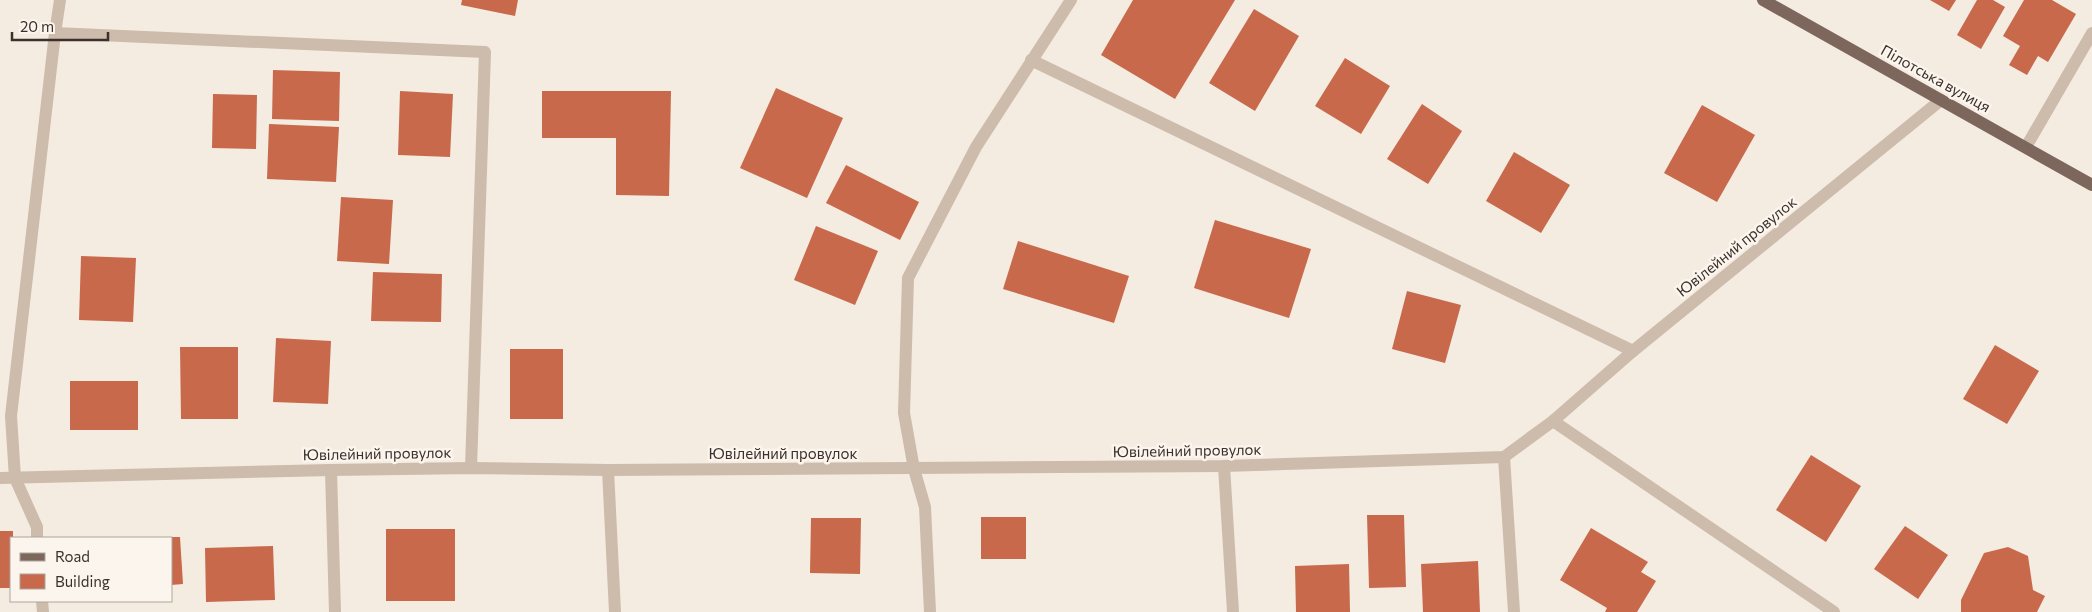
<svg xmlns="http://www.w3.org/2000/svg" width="2092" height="612" font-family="Commissioner,sans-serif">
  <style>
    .building { fill: #c8694b }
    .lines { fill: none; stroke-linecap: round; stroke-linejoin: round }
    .minor { stroke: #cdbbac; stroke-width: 12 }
    .major { stroke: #7d675c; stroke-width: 12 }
    .labels { text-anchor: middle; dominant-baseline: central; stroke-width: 5; stroke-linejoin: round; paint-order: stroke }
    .street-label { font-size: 15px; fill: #3b302b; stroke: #fbf5ee }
  </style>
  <rect width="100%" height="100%" fill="#f4ebe1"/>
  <g class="building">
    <polygon points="462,0 518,0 515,16 461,5"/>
    <polygon points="1133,0 1235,0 1175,99 1101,55"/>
    <polygon points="1930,0 1956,0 1949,11"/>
    <polygon points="1977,0 1993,0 2005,7 1981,49 1957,35"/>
    <polygon points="2024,0 2052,0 2076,14 2048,62 2038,56 2027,75 2009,65 2020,46 2003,36"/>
    <polygon points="1254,9 1299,36 1255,111 1209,83"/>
    <polygon points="1345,58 1390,86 1361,134 1315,106"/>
    <polygon points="273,70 340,72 339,121 272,119"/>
    <polygon points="776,88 843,118 807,198 740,168"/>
    <polygon points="400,91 453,94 450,157 398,155"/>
    <polygon points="542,91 671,91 669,196 616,195 616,138 542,138"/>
    <polygon points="213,94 257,95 256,149 212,148"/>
    <polygon points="1422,104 1462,131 1428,184 1387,159"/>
    <polygon points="1702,105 1755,135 1717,202 1664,173"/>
    <polygon points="269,124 339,127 336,182 267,179"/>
    <polygon points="1514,152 1570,185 1541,233 1486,201"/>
    <polygon points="846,165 919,202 900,240 826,203"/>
    <polygon points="341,197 393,200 389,264 337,261"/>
    <polygon points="1215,220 1311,249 1289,318 1194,288"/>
    <polygon points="816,226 878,251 855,305 794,280"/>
    <polygon points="1018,241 1129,276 1114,323 1003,289"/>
    <polygon points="81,256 136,258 133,322 79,320"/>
    <polygon points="373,272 442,274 441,322 371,321"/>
    <polygon points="1407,291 1461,305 1445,363 1392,349"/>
    <polygon points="276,338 331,341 328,404 273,402"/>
    <polygon points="1995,345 2039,371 2007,424 1963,399"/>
    <polygon points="180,347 238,347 238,419 181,419"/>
    <rect x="510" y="349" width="53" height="70"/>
    <rect x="70" y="381" width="68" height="49"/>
    <polygon points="1811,455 1861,486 1826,542 1776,510"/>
    <polygon points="1367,515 1404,515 1406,587 1369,588"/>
    <rect x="981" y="517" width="45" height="42"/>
    <polygon points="811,518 861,518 860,574 810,573"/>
    <polygon points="1905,526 1948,555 1918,599 1874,569"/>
    <polygon points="1591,528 1648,562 1641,572 1656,581 1637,612 1605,612 1607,608 1560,580"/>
    <rect x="386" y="529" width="69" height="72"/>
    <polygon points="0,531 13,531 13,538 11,538 11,588 0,588"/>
    <polygon points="171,537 180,537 183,584 171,585"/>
    <polygon points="273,546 275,600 206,602 205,548"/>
    <polygon points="2008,547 2028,556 2033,590 2045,596 2037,612 1961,612 1961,600 1984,553"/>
    <polygon points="1478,561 1480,612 1423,612 1421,564"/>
    <polygon points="1349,564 1350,612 1296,612 1295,566"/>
  </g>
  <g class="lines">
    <g class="minor">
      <polyline points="55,33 60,0"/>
      <polyline points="1031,60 1633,351"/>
      <polyline points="2026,147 2092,33"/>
      <polyline points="1553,421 1834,612"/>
      <polyline points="1504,457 1514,612"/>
      <polyline points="1224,466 1233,612"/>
      <polyline points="331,470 335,612"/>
      <polyline points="608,470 615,612"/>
      <polyline points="0,478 331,470 471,468 608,470 1224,466 1504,457 1553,421 1633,351 1941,100"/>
      <polyline points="37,538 37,527 15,478 11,416 55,33 485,52 471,468"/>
      <polyline points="42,601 43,612"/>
      <polyline points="930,612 925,507 914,469 904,413 908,278 976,147 1071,0"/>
    </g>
    <polyline class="major" points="1763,0 2092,185"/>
  </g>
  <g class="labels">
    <g class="street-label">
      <text transform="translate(1936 78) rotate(29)">Пілотська вулиця</text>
      <text transform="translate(1736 246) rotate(-39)">Ювілейний провулок</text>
      <text transform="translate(1187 450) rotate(-1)">Ювілейний провулок</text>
      <text transform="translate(377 453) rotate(-1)">Ювілейний провулок</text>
      <text x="783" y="453">Ювілейний провулок</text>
    </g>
  </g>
  <rect x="10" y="537" width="162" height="65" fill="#fbf5ee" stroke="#aea6a0"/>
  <rect x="20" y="553" width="25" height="8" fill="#7d675c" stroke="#aea6a0"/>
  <text x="55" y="562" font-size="15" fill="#3b302b">Road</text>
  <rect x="20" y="574" width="25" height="15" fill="#c8694b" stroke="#aea6a0"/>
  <text x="55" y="587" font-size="15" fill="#3b302b">Building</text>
  <path d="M12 32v8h96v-8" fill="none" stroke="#3b302b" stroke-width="2.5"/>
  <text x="20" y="32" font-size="15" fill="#3b302b" stroke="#fbf5ee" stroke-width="4" paint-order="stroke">20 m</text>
</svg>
